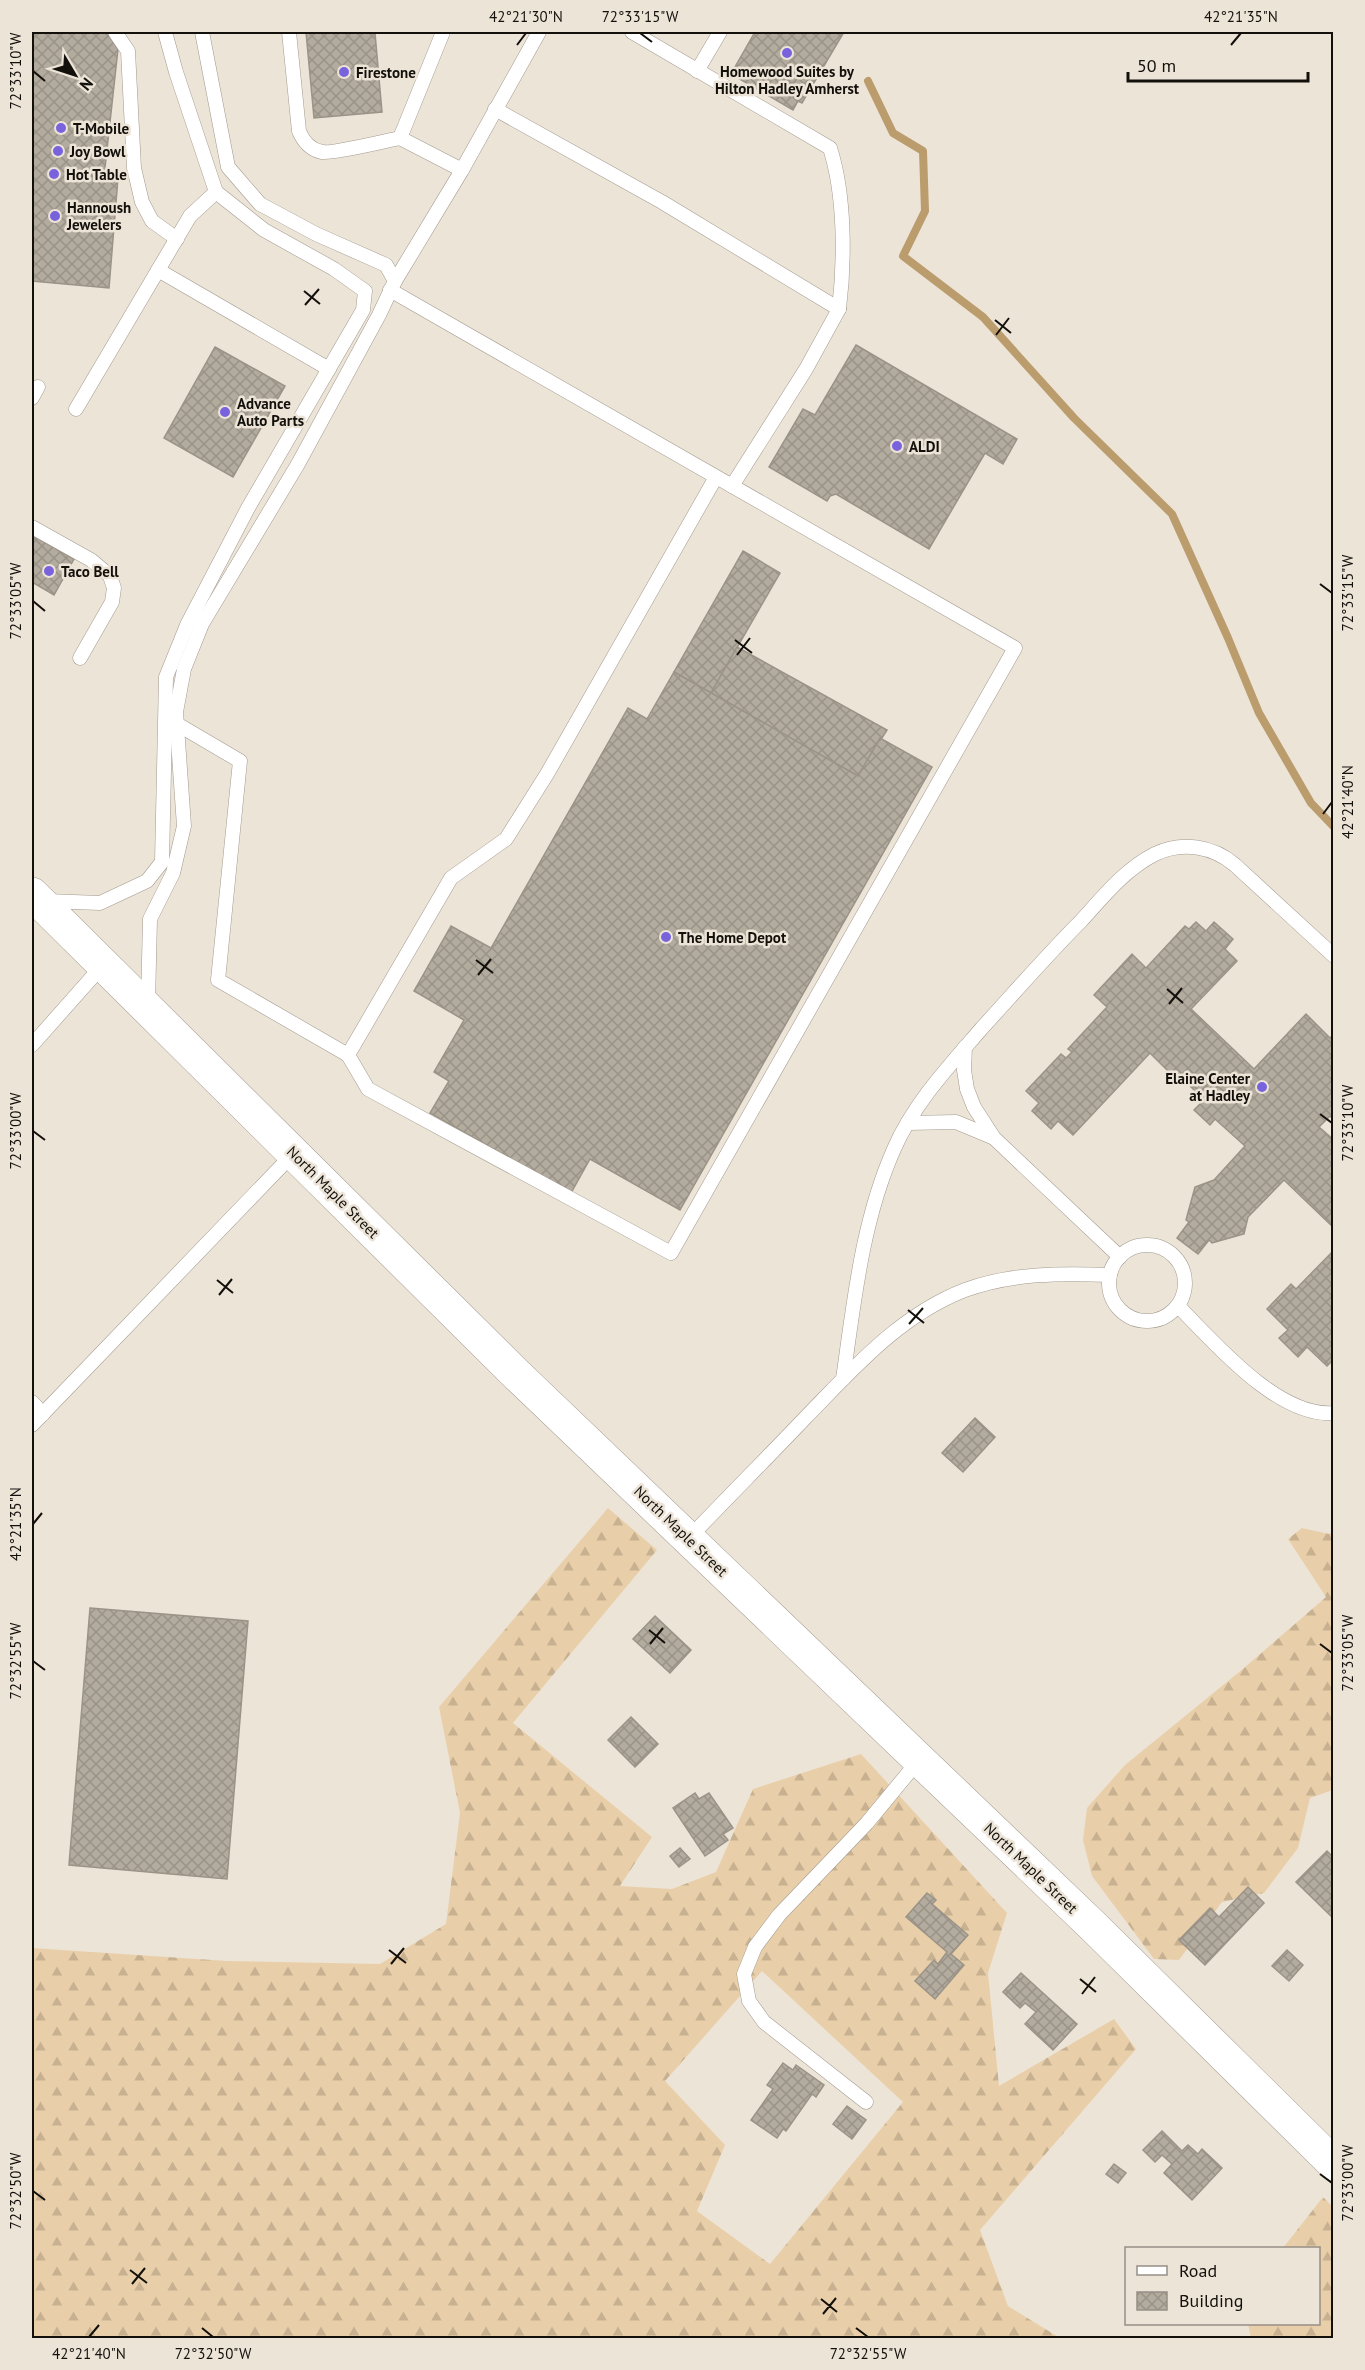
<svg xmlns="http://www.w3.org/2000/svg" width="1365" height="2370" font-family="'PT Sans',sans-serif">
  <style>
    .forest { fill: url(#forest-firs); fill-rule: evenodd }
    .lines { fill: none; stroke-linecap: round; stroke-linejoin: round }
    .stream { stroke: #bb9c6c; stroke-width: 8 }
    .building { fill: url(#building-cross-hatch); stroke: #9b9387; stroke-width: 1.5 }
    .service-casing { stroke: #a29a8e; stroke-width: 15 }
    .secondary-casing { stroke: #a29a8e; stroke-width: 34 }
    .service { stroke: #fff; stroke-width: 14 }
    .secondary { stroke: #fff; stroke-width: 33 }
    .ticks { fill: none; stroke: #13100c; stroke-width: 2 }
    .poi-dot { fill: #7863dd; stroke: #ede4d8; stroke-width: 2 }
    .labels { text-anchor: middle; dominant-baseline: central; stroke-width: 5; stroke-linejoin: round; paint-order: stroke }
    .poi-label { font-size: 15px; font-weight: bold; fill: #13100c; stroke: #ede4d8; text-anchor: start }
    .street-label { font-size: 15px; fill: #13100c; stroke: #ede4d8 }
    .neatline { fill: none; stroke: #13100c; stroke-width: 2 }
    .ticks-label { font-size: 15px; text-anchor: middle; fill: #13100c }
  </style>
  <defs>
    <pattern id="forest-firs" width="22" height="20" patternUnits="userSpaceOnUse" patternTransform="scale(1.5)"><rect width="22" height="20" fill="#e9cfa9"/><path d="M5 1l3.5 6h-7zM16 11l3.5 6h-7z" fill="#c7b190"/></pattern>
    <pattern id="building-cross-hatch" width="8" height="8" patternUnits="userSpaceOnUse" patternTransform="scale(1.5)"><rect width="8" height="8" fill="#b3ab9e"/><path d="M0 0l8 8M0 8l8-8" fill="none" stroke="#999287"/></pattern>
  </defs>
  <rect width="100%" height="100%" fill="#ede4d8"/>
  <g class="forest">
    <path d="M 608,1508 L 657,1550 L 513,1723 L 652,1837 L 620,1886 L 672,1889 L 716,1872 L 753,1789 L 861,1754 L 1007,1913 L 988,1973 L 999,2086 L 1114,2019 L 1136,2049 L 980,2230 L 1008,2306 L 1060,2338 L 32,2338 L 32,1948 L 227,1961 L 380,1964 L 446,1924 L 460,1813 L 439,1707 ZM 762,1971 L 903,2102 L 770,2264 L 697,2211 L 725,2145 L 665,2081 Z"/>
    <polygon points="1302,1528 1329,1534 1333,1532 1333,1790 1310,1798 1298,1848 1264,1893 1222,1902 1179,1960 1154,1959 1092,1876 1083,1840 1087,1808 1125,1765 1244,1668 1326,1597 1288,1539"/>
    <polygon points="1323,2197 1333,2207 1333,2338 1251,2338 1248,2324 1318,2324 1318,2248 1283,2248"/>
  </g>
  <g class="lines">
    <polyline class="stream" points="868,81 893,133 923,151 925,211 903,256 983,317 1074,418 1172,514 1228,638 1259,713 1311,803 1334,827"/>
  </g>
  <g class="building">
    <polygon points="32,32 107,32 118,49 104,177 118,178 109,288 32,281"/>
    <polygon points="306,32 390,32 375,33 382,112 314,118"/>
    <polygon points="755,32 844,32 802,103 798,101 793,110 731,74"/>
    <polygon points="856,345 1017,439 1003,464 985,453 929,549 836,494 830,496 827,501 769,467 803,409 815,415"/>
    <polygon points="215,347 285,386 233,477 164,438"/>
    <polygon points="32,535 74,559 54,595 32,582"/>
    <polygon points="743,551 780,573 711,693 674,672"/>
    <polygon points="737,647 887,730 858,776 711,693"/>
    <polygon points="674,672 858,776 880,738 932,767 680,1210 590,1159 571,1193 430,1113 449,1081 434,1072 464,1020 414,991 451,926 491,948 628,708 647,719"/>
    <polygon points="1196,922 1206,931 1214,922 1233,939 1225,949 1237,961 1191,1009 1254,1069 1306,1014 1330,1038 1334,1034 1334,1120 1330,1116 1319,1127 1334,1140 1334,1228 1284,1180 1248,1217 1244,1234 1212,1243 1209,1240 1198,1254 1177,1238 1189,1222 1186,1220 1195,1187 1214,1180 1245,1146 1215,1119 1210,1125 1194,1110 1204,1100 1183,1079 1179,1082 1150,1053 1073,1135 1058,1121 1051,1129 1032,1111 1039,1103 1026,1091 1061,1054 1066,1058 1072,1052 1068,1049 1107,1007 1094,995 1132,954 1146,968 1185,926 1189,929"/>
    <polygon points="1334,1250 1334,1359 1327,1366 1307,1347 1298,1357 1279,1338 1288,1330 1267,1309 1291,1284 1296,1289"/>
    <polygon points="975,1418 995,1437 963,1472 942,1453"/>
    <polygon points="90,1608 248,1621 227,1879 69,1865"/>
    <polygon points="655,1616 691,1650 670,1673 633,1639"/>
    <polygon points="631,1717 658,1744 635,1767 608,1740"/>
    <polygon points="695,1793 699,1799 709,1793 733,1828 723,1834 728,1840 705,1856 673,1808"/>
    <polygon points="680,1848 690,1859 679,1867 670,1856"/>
    <polygon points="1327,1851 1334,1858 1334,1919 1296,1882"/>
    <polygon points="1248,1887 1264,1903 1205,1965 1179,1940 1210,1908 1219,1917"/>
    <polygon points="927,1893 936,1900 932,1904 968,1935 951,1954 964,1965 935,1999 915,1981 934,1960 938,1964 947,1952 906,1917"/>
    <polygon points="1287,1950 1303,1965 1289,1981 1272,1966"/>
    <polygon points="1021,1973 1077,2024 1053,2050 1025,2024 1036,2012 1025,2003 1020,2008 1003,1992"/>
    <polygon points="783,2063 793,2070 796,2065 824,2085 816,2097 812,2094 786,2131 783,2129 777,2138 751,2120 773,2089 767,2085"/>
    <polygon points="847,2106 866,2120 852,2139 833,2124"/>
    <polygon points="1162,2131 1182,2151 1188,2145 1198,2154 1202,2149 1222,2168 1192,2200 1164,2173 1172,2164 1162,2155 1155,2162 1143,2150"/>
    <polygon points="1114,2164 1126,2173 1118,2183 1106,2174"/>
  </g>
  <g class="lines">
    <g class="service-casing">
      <g id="service">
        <polyline points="115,32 128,51 134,168 142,202 152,221 177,239"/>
        <path d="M 289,32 L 299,131 C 303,141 311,150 322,152 C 333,154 385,141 400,138"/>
        <polyline points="443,32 400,138 462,170"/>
        <polyline points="697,71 720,32"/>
        <path d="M 495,109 L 662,202 L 839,309 C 845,260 845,195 830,148 L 632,32"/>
        <polyline points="158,270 329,369"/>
        <polyline points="395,281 462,170 539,32"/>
        <polyline points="390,290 1015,648 671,1253 368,1089 348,1055 451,878 506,839 547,774 716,477"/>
        <polyline points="32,398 38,387"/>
        <polyline points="76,409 190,216 216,192"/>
        <polyline points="732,486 806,369 839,309"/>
        <polyline points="32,527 91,560 110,576 114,588 112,602 80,658"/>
        <polyline points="177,724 240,761 218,980 348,1055"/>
        <polyline points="46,901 100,903 147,881 162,862 166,677 187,625 248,508 363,310 365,291 334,269 264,230 216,192 176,72 165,32"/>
        <polyline points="148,1003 150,919 173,873 184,826 176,712 184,669 202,624 298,464 379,315 395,281 386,265 316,234 260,204 228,167 202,32"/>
        <polyline points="32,1045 103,965"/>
        <polyline points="965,1047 964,1070 967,1089 974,1107 994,1138 1120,1257"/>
        <polyline points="908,1123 956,1122 992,1137"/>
        <circle cx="1147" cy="1283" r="38"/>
        <path d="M 1178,1306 C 1214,1342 1278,1418 1334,1413"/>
        <path d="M 843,1379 C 854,1302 862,1221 894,1149 C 914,1103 950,1065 982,1028 C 1015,992 1047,955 1081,921 C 1103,897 1125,869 1155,854 C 1182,841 1213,846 1235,865 L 1334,956"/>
        <polyline points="32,1402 43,1414"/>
        <polyline points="32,1425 294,1153"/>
        <path d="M 688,1539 C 727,1498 767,1458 806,1417 C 854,1368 900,1315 965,1290 C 1011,1273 1062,1273 1110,1275"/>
        <polyline points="866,2102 764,2022 749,2001 744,1974 755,1947 779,1915 867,1823 919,1760"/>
      </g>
    </g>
    <g class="secondary-casing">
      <polyline id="secondary" points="32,894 514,1372 1093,1926 1334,2164"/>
    </g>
    <use href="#service" class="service"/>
    <use href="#secondary" class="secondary"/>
  </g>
  <path class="ticks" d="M 640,33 L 652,42M 517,45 L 526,33M 1231,45 L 1241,33M 33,71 L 45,81M 304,291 L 320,304M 305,305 L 319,289M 995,320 L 1011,333M 996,335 L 1009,318M 1320,584 L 1332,593M 33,601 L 45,611M 735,640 L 752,653M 737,655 L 750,638M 1323,814 L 1332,802M 476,960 L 493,973M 478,975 L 491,959M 1167,989 L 1183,1003M 1169,1004 L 1182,988M 1320,1114 L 1332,1123M 33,1131 L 45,1140M 217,1280 L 233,1293M 219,1295 L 232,1279M 908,1310 L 924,1323M 909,1324 L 923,1308M 33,1524 L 42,1513M 649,1630 L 665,1643M 650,1644 L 663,1628M 1320,1644 L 1332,1653M 33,1661 L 45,1670M 389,1950 L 406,1963M 391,1964 L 404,1948M 1080,1979 L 1096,1992M 1082,1994 L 1095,1977M 1320,2174 L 1332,2183M 33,2191 L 45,2200M 130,2270 L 147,2283M 132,2284 L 145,2268M 821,2299 L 837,2312M 823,2314 L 836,2298M 202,2328 L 213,2337M 856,2328 L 868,2337M 89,2337 L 99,2325"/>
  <g class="poi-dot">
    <circle cx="787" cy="53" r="6"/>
    <circle cx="344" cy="72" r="6"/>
    <circle cx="61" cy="128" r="6"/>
    <circle cx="58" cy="151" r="6"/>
    <circle cx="54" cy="174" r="6"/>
    <circle cx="55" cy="216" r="6"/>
    <circle cx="225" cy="412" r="6"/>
    <circle cx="897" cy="446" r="6"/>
    <circle cx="49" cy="571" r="6"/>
    <circle cx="666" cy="937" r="6"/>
    <circle cx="1262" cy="1087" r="6"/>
  </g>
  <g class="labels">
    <g class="poi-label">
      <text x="787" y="71" text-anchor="middle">Homewood Suites by<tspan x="787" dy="17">Hilton Hadley Amherst</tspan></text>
      <text x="356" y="72">Firestone</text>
      <text x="73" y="128">T-Mobile</text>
      <text x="70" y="151">Joy Bowl</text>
      <text x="66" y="174">Hot Table</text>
      <text x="67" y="207">Hannoush<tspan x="67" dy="17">Jewelers</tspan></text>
      <text x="237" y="403">Advance<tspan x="237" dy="17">Auto Parts</tspan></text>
      <text x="909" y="446">ALDI</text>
      <text x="61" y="571">Taco Bell</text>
      <text x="678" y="937">The Home Depot</text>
      <text x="1250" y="1078" text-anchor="end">Elaine Center<tspan x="1250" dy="17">at Hadley</tspan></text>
    </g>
    <g class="street-label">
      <text transform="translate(333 1192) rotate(45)">North Maple Street</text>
      <text transform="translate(681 1531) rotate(44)">North Maple Street</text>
      <text transform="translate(1031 1868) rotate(44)">North Maple Street</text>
    </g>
  </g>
  <rect width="1365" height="2370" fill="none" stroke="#ede4d8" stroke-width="66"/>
  <rect x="1125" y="2247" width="195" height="78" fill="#ede4d8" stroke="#968f86" stroke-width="1.5"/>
  <rect x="1137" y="2266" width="30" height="9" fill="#ffffff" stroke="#968f86" stroke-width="1.5"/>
  <text x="1179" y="2277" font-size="18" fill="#13100c">Road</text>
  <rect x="1137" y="2292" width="30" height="18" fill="url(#building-cross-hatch)" stroke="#968f86" stroke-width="1.5"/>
  <text x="1179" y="2307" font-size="18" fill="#13100c">Building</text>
  <g transform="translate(75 75) rotate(129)" stroke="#ede4d8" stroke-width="4.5" paint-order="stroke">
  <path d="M0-4.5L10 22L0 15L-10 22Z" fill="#13100c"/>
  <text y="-9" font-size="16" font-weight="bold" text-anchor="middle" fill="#13100c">N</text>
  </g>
  <path d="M1128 72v9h180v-9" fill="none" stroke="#13100c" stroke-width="3"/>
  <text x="1137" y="72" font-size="18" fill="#13100c" stroke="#ede4d8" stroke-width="4.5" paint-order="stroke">50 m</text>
  <rect x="33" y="33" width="1299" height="2304" class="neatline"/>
  <g class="ticks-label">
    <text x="526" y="22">42°21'30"N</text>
    <text x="640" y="22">72°33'15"W</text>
    <text x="1241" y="22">42°21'35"N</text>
    <text transform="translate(16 71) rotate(-90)" y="5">72°33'10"W</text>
    <text transform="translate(1348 593) rotate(-90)" y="5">72°33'15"W</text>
    <text transform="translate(16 601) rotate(-90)" y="5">72°33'05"W</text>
    <text transform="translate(1348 802) rotate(-90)" y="5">42°21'40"N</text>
    <text transform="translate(1348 1123) rotate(-90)" y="5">72°33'10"W</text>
    <text transform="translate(16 1131) rotate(-90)" y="5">72°33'00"W</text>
    <text transform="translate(16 1524) rotate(-90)" y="5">42°21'35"N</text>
    <text transform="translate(1348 1653) rotate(-90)" y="5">72°33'05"W</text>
    <text transform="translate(16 1661) rotate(-90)" y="5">72°32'55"W</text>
    <text transform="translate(1348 2183) rotate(-90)" y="5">72°33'00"W</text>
    <text transform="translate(16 2191) rotate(-90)" y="5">72°32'50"W</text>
    <text x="89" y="2359">42°21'40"N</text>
    <text x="213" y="2359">72°32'50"W</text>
    <text x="868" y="2359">72°32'55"W</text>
  </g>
</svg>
